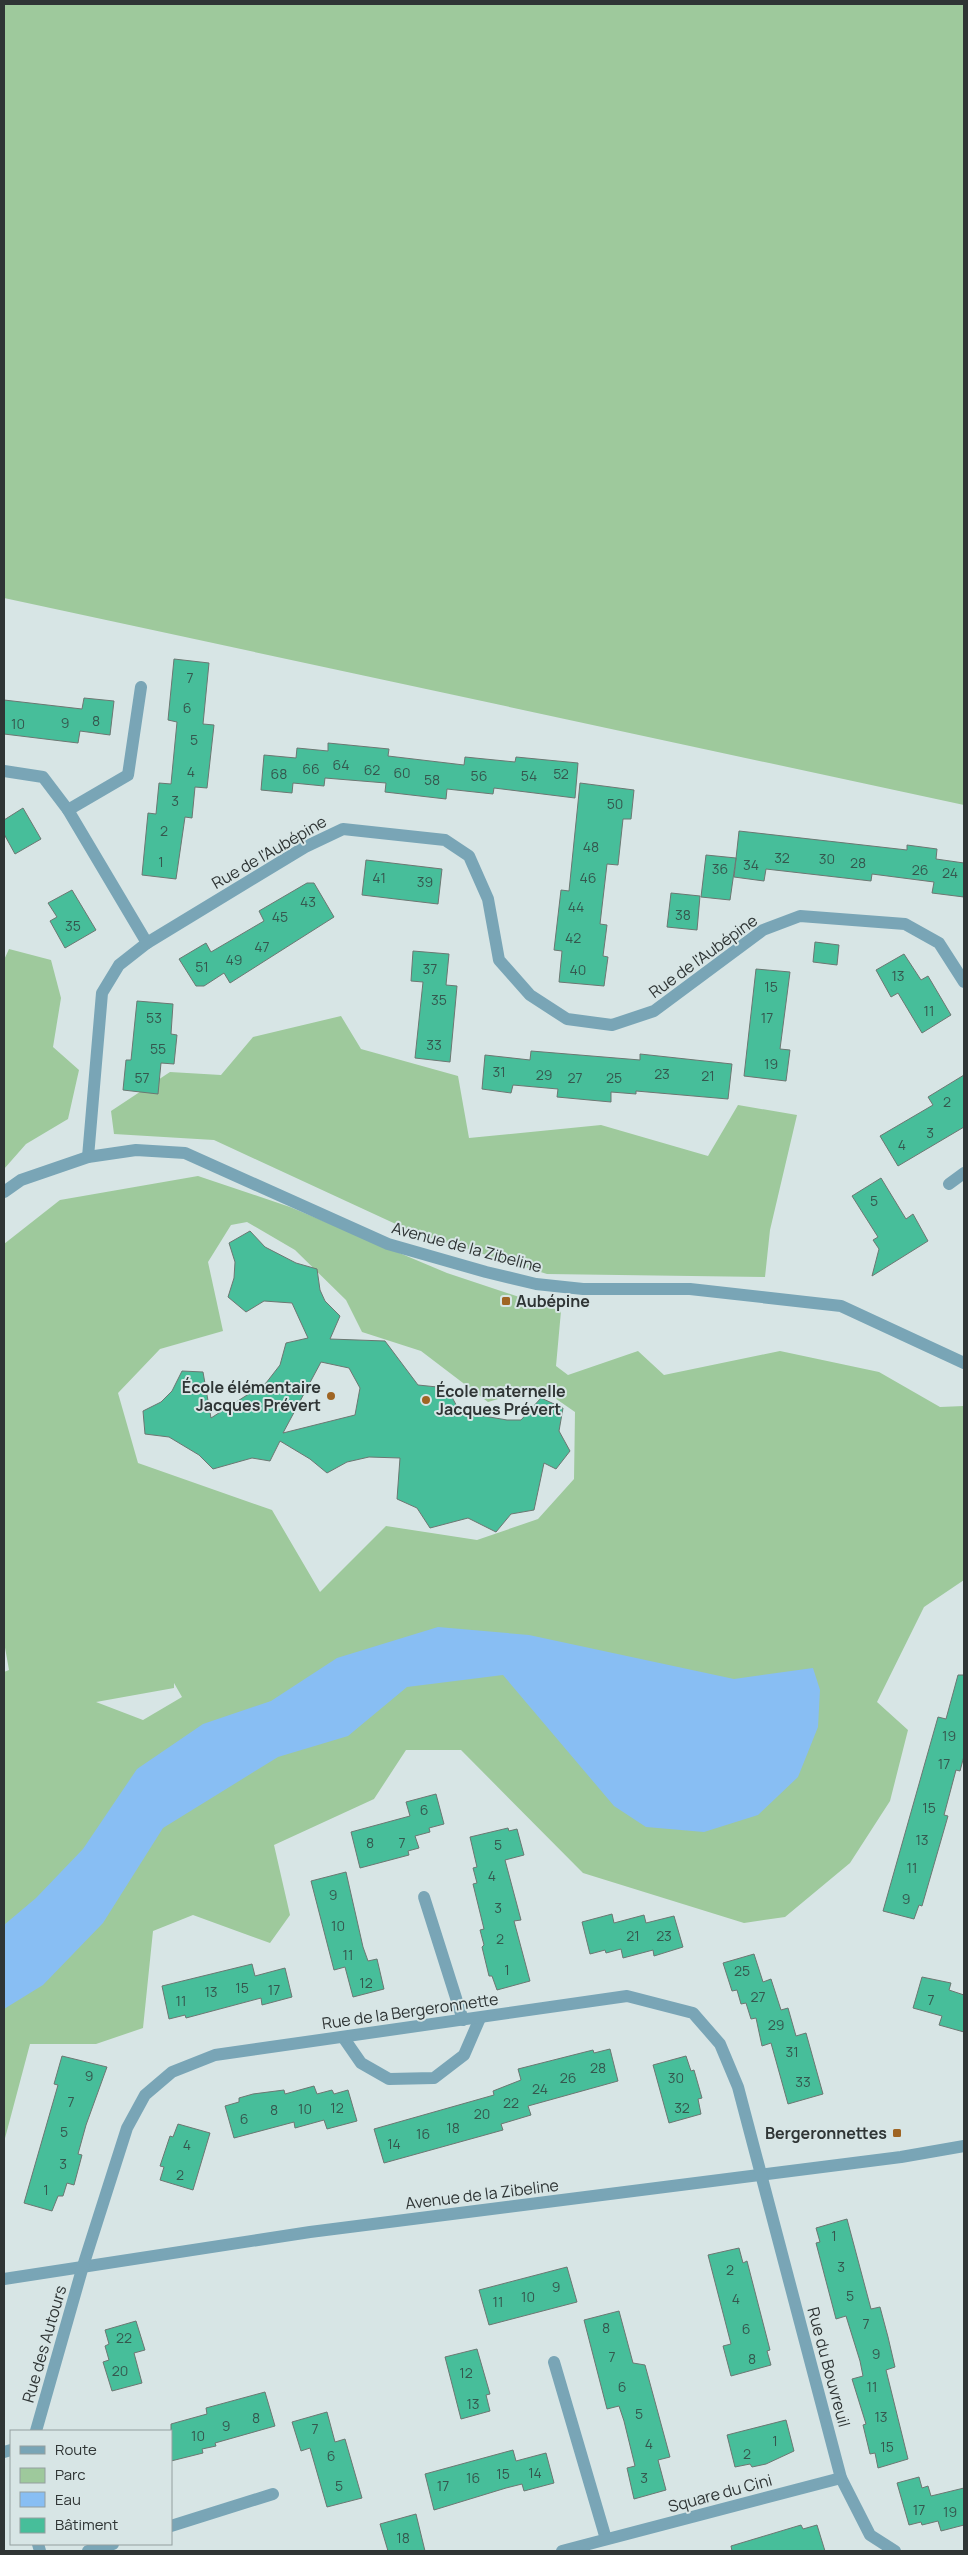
<svg xmlns="http://www.w3.org/2000/svg" width="968" height="2555" font-family="Manrope,sans-serif">
  <style>
    .green { fill: #9ec99c; fill-rule: evenodd }
    .water { fill: #88bef3 }
    .building { fill: #47be9a; stroke: #6c7772; fill-rule: evenodd }
    .lines { fill: none; stroke-linecap: round; stroke-linejoin: round }
    .street { stroke: #79a5b6; stroke-width: 12 }
    .poi-dot { fill: #9f6524; stroke: #d7e5e5; stroke-width: 2 }
    .labels { text-anchor: middle; dominant-baseline: central; stroke-width: 4; stroke-linejoin: round; paint-order: stroke }
    .number-label { font-size: 14px; fill: #35574e }
    .street-label { font-size: 16px; fill: #2f3535; stroke: #d7e5e5 }
    .poi-label { font-size: 16px; font-weight: bold; fill: #2f3535; stroke: #d7e5e5; text-anchor: start }
  </style>
  <rect width="100%" height="100%" fill="#d7e5e5"/>
  <g class="green">
    <polygon points="4,4 964,4 964,805 4,598"/>
    <polygon points="9,949 51,960 61,998 53,1047 79,1070 68,1119 26,1144 4,1169 4,960"/>
    <polygon points="341,1016 361,1049 458,1076 469,1138 601,1125 708,1156 738,1105 797,1115 770,1230 765,1277 547,1274 413,1232 214,1140 114,1134 111,1111 170,1072 221,1075 253,1037"/>
    <path d="M 198,1176 L 290,1207 L 447,1273 L 561,1311 L 556,1366 L 568,1375 L 638,1351 L 664,1375 L 780,1351 L 879,1372 L 940,1407 L 964,1406 L 964,1580 L 924,1607 L 877,1702 L 908,1730 L 890,1801 L 850,1863 L 785,1917 L 744,1923 L 583,1873 L 461,1750 L 406,1750 L 374,1799 L 274,1845 L 290,1915 L 270,1943 L 193,1915 L 153,1931 L 143,2028 L 96,2044 L 30,2044 L 4,2142 L 4,1672 L 9,1670 L 4,1642 L 4,1244 L 60,1200 ZM 247,1222 L 295,1250 L 346,1300 L 362,1332 L 421,1351 L 488,1402 L 539,1387 L 575,1412 L 574,1479 L 538,1519 L 477,1540 L 386,1526 L 320,1592 L 272,1510 L 138,1463 L 118,1393 L 160,1349 L 223,1331 L 208,1262 L 231,1225 ZM 174,1683 L 182,1697 L 143,1720 L 96,1702 L 174,1688 Z"/>
  </g>
  <polygon class="water" points="438,1627 529,1635 734,1679 813,1668 820,1690 818,1727 798,1777 758,1815 704,1832 646,1827 614,1806 503,1675 407,1687 348,1736 278,1757 163,1828 103,1923 43,1985 4,2009 4,1925 36,1898 83,1849 137,1769 203,1724 271,1701 337,1658"/>
  <g class="building">
    <polygon points="174,659 209,663 203,724 214,725 207,788 195,787 192,818 185,817 176,879 142,875 148,813 156,814 159,783 171,784 177,722 168,720"/>
    <polygon points="84,698 114,701 110,735 80,731 78,743 4,734 4,700 82,709"/>
    <polygon points="328,743 389,749 388,756 464,765 465,757 515,762 516,757 578,763 575,798 494,788 493,794 447,789 446,799 385,792 386,783 325,778 324,786 293,783 292,793 261,790 264,755 296,758 297,748 328,751"/>
    <polygon points="580,783 634,790 631,819 623,819 618,865 607,864 600,924 607,925 603,956 608,957 604,986 559,982 562,951 554,950 561,890 569,891"/>
    <polygon points="23,808 41,839 15,854 4,834 4,820"/>
    <polygon points="739,831 907,850 907,845 937,849 936,859 964,863 964,897 932,893 934,882 872,874 871,881 766,869 764,881 734,877"/>
    <polygon points="706,855 736,858 730,900 701,897"/>
    <polygon points="366,860 442,869 438,904 362,895"/>
    <polygon points="307,883 314,883 334,917 230,983 224,973 204,986 196,986 179,959 206,943 211,952 264,921 259,911"/>
    <polygon points="72,890 96,930 65,948 50,921 57,917 48,903"/>
    <polygon points="671,893 700,896 697,930 667,927"/>
    <polygon points="815,942 839,945 837,965 813,962"/>
    <polygon points="413,951 449,954 446,985 457,986 450,1062 415,1058 423,982 411,981"/>
    <polygon points="904,954 921,980 928,976 951,1015 922,1033 898,993 891,997 876,970"/>
    <polygon points="756,969 790,972 780,1049 790,1050 786,1081 744,1076"/>
    <polygon points="137,1001 173,1004 171,1034 177,1035 174,1064 161,1063 158,1094 123,1090 126,1060 131,1060"/>
    <polygon points="531,1051 640,1060 640,1054 732,1064 728,1099 636,1091 636,1094 611,1092 611,1102 557,1097 558,1089 513,1085 511,1093 482,1089 485,1055 530,1060"/>
    <polygon points="964,1075 964,1127 898,1166 880,1136 933,1105 928,1097"/>
    <polygon points="881,1178 906,1219 913,1214 928,1241 872,1276 879,1249 873,1240 878,1237 852,1196"/>
    <path d="M 250,1231 L 265,1247 L 296,1263 L 317,1269 L 320,1290 L 325,1301 L 340,1316 L 330,1339 L 385,1341 L 418,1385 L 447,1388 L 460,1412 L 507,1420 L 521,1420 L 541,1398 L 563,1408 L 559,1431 L 570,1451 L 556,1469 L 544,1463 L 534,1510 L 511,1514 L 496,1532 L 468,1518 L 430,1528 L 417,1508 L 397,1499 L 400,1458 L 369,1457 L 347,1462 L 327,1473 L 310,1459 L 280,1441 L 270,1461 L 252,1458 L 213,1469 L 199,1455 L 169,1437 L 145,1434 L 143,1411 L 161,1402 L 172,1391 L 182,1371 L 203,1372 L 211,1418 L 266,1383 L 280,1365 L 286,1343 L 308,1338 L 292,1303 L 264,1301 L 246,1312 L 228,1297 L 234,1278 L 235,1262 L 229,1243 ZM 321,1362 L 349,1368 L 360,1388 L 355,1415 L 283,1433 Z"/>
    <polygon points="958,1675 964,1675 964,1756 960,1771 956,1770 944,1815 948,1816 922,1906 919,1905 914,1919 883,1911 938,1717 946,1719"/>
    <polygon points="436,1794 444,1824 429,1828 430,1832 415,1836 419,1848 408,1851 409,1855 360,1868 351,1832 410,1816 406,1802"/>
    <polygon points="508,1828 509,1831 517,1829 524,1855 505,1860 521,1920 514,1921 530,1981 497,1990 492,1976 489,1976 482,1947 484,1945 480,1930 484,1929 473,1884 477,1883 473,1868 477,1867 470,1837"/>
    <polygon points="346,1872 363,1947 368,1961 377,1959 384,1989 353,1997 345,1967 334,1970 311,1881"/>
    <polygon points="612,1914 614,1923 644,1915 646,1923 674,1916 683,1947 654,1956 653,1950 623,1958 621,1949 606,1953 605,1950 590,1954 582,1922"/>
    <polygon points="754,1954 763,1982 771,1979 781,2010 788,2008 796,2036 806,2033 823,2094 788,2104 771,2043 762,2046 756,2018 751,2019 746,2003 741,2004 737,1990 732,1991 723,1963"/>
    <polygon points="252,1964 255,1976 285,1968 292,1997 262,2005 261,1998 186,2018 185,2015 169,2019 162,1986"/>
    <polygon points="922,1977 951,1983 949,1990 964,1995 964,2032 939,2025 942,2016 913,2008"/>
    <polygon points="610,2049 618,2081 528,2106 531,2115 501,2124 503,2130 384,2163 374,2129 494,2095 493,2091 521,2080 518,2069 593,2050 594,2053"/>
    <polygon points="62,2056 107,2067 86,2125 78,2154 82,2155 74,2185 67,2183 63,2196 58,2196 52,2211 24,2203 58,2085 54,2084"/>
    <polygon points="686,2056 691,2071 694,2070 702,2098 698,2099 701,2114 669,2123 653,2065"/>
    <polygon points="314,2086 317,2094 332,2090 334,2094 348,2090 357,2121 327,2129 324,2120 295,2128 294,2122 234,2138 225,2106 239,2102 239,2098 253,2094 284,2090 285,2094"/>
    <polygon points="178,2124 210,2133 193,2190 160,2180 164,2167 160,2166 170,2136 173,2137"/>
    <polygon points="847,2219 871,2309 880,2307 888,2337 895,2367 886,2370 908,2459 878,2468 875,2453 870,2454 863,2425 866,2424 852,2379 863,2376 860,2361 846,2316 836,2319 816,2243 820,2242 816,2228"/>
    <polygon points="739,2248 743,2263 747,2261 770,2350 767,2351 771,2365 731,2376 723,2346 731,2344 708,2255"/>
    <polygon points="567,2267 577,2302 489,2325 479,2290"/>
    <polygon points="619,2311 633,2363 645,2365 670,2457 658,2460 666,2490 634,2499 627,2468 635,2466 624,2421 619,2406 607,2409 584,2320"/>
    <polygon points="136,2321 145,2350 134,2353 142,2383 112,2391 103,2362 109,2360 105,2346 109,2344 105,2330"/>
    <polygon points="477,2349 490,2394 486,2395 490,2411 461,2419 445,2357"/>
    <polygon points="265,2392 275,2426 215,2443 216,2446 202,2449 203,2453 171,2461 171,2424 207,2414 206,2408"/>
    <polygon points="327,2412 335,2442 345,2439 362,2498 327,2507 310,2448 301,2451 292,2422"/>
    <polygon points="786,2420 794,2451 766,2464 752,2467 750,2464 735,2467 727,2435"/>
    <polygon points="513,2450 516,2461 546,2453 554,2483 524,2491 522,2484 506,2488 434,2510 425,2474"/>
    <polygon points="919,2477 922,2488 928,2486 931,2496 964,2488 964,2525 941,2531 938,2521 922,2525 921,2522 909,2525 897,2483"/>
    <polygon points="416,2514 425,2551 388,2551 380,2524"/>
    <polygon points="801,2525 803,2529 817,2525 825,2551 732,2551 731,2546"/>
  </g>
  <g class="lines">
    <g class="street">
      <polyline points="4,771 43,777 68,810 147,943"/>
      <polyline points="68,810 128,775 141,687"/>
      <polyline points="88,1157 102,993 119,965 147,943 305,847 343,829 445,840 469,856 488,899 499,960 530,995 567,1019 612,1025 654,1011 763,930 800,916 905,924 939,943 964,982"/>
      <polyline points="949,1184 964,1173"/>
      <polyline points="4,1192 21,1180 88,1157 136,1150 185,1153 388,1244 486,1272 536,1284 583,1289 690,1289 841,1306 964,1363"/>
      <polyline points="424,1897 463,2020"/>
      <polyline points="343,2037 361,2063 389,2079 434,2078 464,2055 480,2018"/>
      <polyline points="4,2279 310,2232 901,2157 964,2146"/>
      <polyline points="554,2362 606,2539"/>
      <polyline points="36,2431 83,2266 127,2128 145,2095 172,2072 215,2055 627,1996 693,2013 720,2044 738,2087 841,2478 870,2535 895,2551"/>
      <polyline points="4,2452 11,2450"/>
      <polyline points="171,2526 273,2494"/>
      <polyline points="38,2544 40,2551"/>
      <polyline points="88,2551 113,2544"/>
      <polyline points="562,2551 841,2478"/>
    </g>
  </g>
  <g class="poi-dot">
    <rect x="501" y="1296" width="10" height="10" rx="2.5"/>
    <circle cx="331" cy="1396" r="5"/>
    <circle cx="426" cy="1400" r="5"/>
    <rect x="892" y="2128" width="10" height="10" rx="2.5"/>
  </g>
  <g class="labels">
    <g class="number-label">
      <text x="190" y="677">7</text>
      <text x="187" y="707">6</text>
      <text x="96" y="720">8</text>
      <text x="65" y="722">9</text>
      <text x="18" y="723">10</text>
      <text x="194" y="739">5</text>
      <text x="341" y="764">64</text>
      <text x="311" y="768">66</text>
      <text x="372" y="769">62</text>
      <text x="191" y="771">4</text>
      <text x="402" y="772">60</text>
      <text x="279" y="773">68</text>
      <text x="561" y="773">52</text>
      <text x="479" y="775">56</text>
      <text x="529" y="775">54</text>
      <text x="432" y="779">58</text>
      <text x="175" y="800">3</text>
      <text x="615" y="803">50</text>
      <text x="164" y="830">2</text>
      <text x="591" y="846">48</text>
      <text x="782" y="857">32</text>
      <text x="827" y="858">30</text>
      <text x="161" y="861">1</text>
      <text x="858" y="862">28</text>
      <text x="751" y="864">34</text>
      <text x="720" y="868">36</text>
      <text x="920" y="869">26</text>
      <text x="950" y="872">24</text>
      <text x="379" y="877">41</text>
      <text x="588" y="877">46</text>
      <text x="425" y="881">39</text>
      <text x="308" y="901">43</text>
      <text x="576" y="906">44</text>
      <text x="683" y="914">38</text>
      <text x="280" y="916">45</text>
      <text x="73" y="925">35</text>
      <text x="573" y="937">42</text>
      <text x="262" y="946">47</text>
      <text x="234" y="959">49</text>
      <text x="202" y="966">51</text>
      <text x="430" y="968">37</text>
      <text x="578" y="969">40</text>
      <text x="898" y="975">13</text>
      <text x="771" y="986">15</text>
      <text x="439" y="999">35</text>
      <text x="929" y="1010">11</text>
      <text x="154" y="1017">53</text>
      <text x="767" y="1017">17</text>
      <text x="434" y="1044">33</text>
      <text x="158" y="1048">55</text>
      <text x="771" y="1063">19</text>
      <text x="499" y="1071">31</text>
      <text x="662" y="1073">23</text>
      <text x="544" y="1074">29</text>
      <text x="708" y="1075">21</text>
      <text x="142" y="1077">57</text>
      <text x="575" y="1077">27</text>
      <text x="614" y="1077">25</text>
      <text x="947" y="1101">2</text>
      <text x="930" y="1132">3</text>
      <text x="902" y="1144">4</text>
      <text x="874" y="1200">5</text>
      <text x="949" y="1735">19</text>
      <text x="944" y="1763">17</text>
      <text x="929" y="1807">15</text>
      <text x="424" y="1809">6</text>
      <text x="922" y="1839">13</text>
      <text x="370" y="1842">8</text>
      <text x="402" y="1842">7</text>
      <text x="498" y="1844">5</text>
      <text x="912" y="1867">11</text>
      <text x="492" y="1875">4</text>
      <text x="333" y="1894">9</text>
      <text x="906" y="1898">9</text>
      <text x="498" y="1907">3</text>
      <text x="338" y="1925">10</text>
      <text x="633" y="1935">21</text>
      <text x="664" y="1935">23</text>
      <text x="500" y="1938">2</text>
      <text x="348" y="1954">11</text>
      <text x="507" y="1969">1</text>
      <text x="742" y="1970">25</text>
      <text x="366" y="1982">12</text>
      <text x="242" y="1987">15</text>
      <text x="274" y="1989">17</text>
      <text x="211" y="1991">13</text>
      <text x="758" y="1996">27</text>
      <text x="931" y="1999">7</text>
      <text x="181" y="2000">11</text>
      <text x="776" y="2024">29</text>
      <text x="792" y="2051">31</text>
      <text x="598" y="2067">28</text>
      <text x="89" y="2075">9</text>
      <text x="568" y="2077">26</text>
      <text x="676" y="2077">30</text>
      <text x="803" y="2081">33</text>
      <text x="540" y="2088">24</text>
      <text x="71" y="2101">7</text>
      <text x="511" y="2102">22</text>
      <text x="337" y="2107">12</text>
      <text x="682" y="2107">32</text>
      <text x="305" y="2108">10</text>
      <text x="274" y="2109">8</text>
      <text x="482" y="2113">20</text>
      <text x="244" y="2118">6</text>
      <text x="453" y="2127">18</text>
      <text x="64" y="2131">5</text>
      <text x="423" y="2133">16</text>
      <text x="394" y="2143">14</text>
      <text x="187" y="2144">4</text>
      <text x="63" y="2163">3</text>
      <text x="180" y="2174">2</text>
      <text x="46" y="2189">1</text>
      <text x="834" y="2235">1</text>
      <text x="841" y="2266">3</text>
      <text x="730" y="2269">2</text>
      <text x="556" y="2286">9</text>
      <text x="850" y="2295">5</text>
      <text x="528" y="2296">10</text>
      <text x="736" y="2298">4</text>
      <text x="498" y="2301">11</text>
      <text x="866" y="2323">7</text>
      <text x="606" y="2327">8</text>
      <text x="746" y="2328">6</text>
      <text x="124" y="2337">22</text>
      <text x="876" y="2353">9</text>
      <text x="612" y="2356">7</text>
      <text x="752" y="2358">8</text>
      <text x="120" y="2370">20</text>
      <text x="466" y="2372">12</text>
      <text x="622" y="2386">6</text>
      <text x="872" y="2386">11</text>
      <text x="473" y="2403">13</text>
      <text x="639" y="2413">5</text>
      <text x="881" y="2416">13</text>
      <text x="256" y="2417">8</text>
      <text x="226" y="2425">9</text>
      <text x="315" y="2428">7</text>
      <text x="198" y="2435">10</text>
      <text x="775" y="2440">1</text>
      <text x="649" y="2443">4</text>
      <text x="887" y="2446">15</text>
      <text x="747" y="2453">2</text>
      <text x="331" y="2455">6</text>
      <text x="535" y="2472">14</text>
      <text x="503" y="2473">15</text>
      <text x="473" y="2477">16</text>
      <text x="644" y="2477">3</text>
      <text x="339" y="2485">5</text>
      <text x="443" y="2485">17</text>
      <text x="919" y="2509">17</text>
      <text x="950" y="2511">19</text>
      <text x="403" y="2537">18</text>
    </g>
    <g class="street-label">
      <text transform="translate(269 852) rotate(-30)">Rue de l'Aubépine</text>
      <text transform="translate(703 956) rotate(-36)">Rue de l'Aubépine</text>
      <text transform="translate(467 1247) rotate(15)">Avenue de la Zibeline</text>
      <text transform="translate(410 2011) rotate(-8)">Rue de la Bergeronnette</text>
      <text transform="translate(482 2194) rotate(-7)">Avenue de la Zibeline</text>
      <text transform="translate(44 2344) rotate(-74)">Rue des Autours</text>
      <text transform="translate(829 2367) rotate(75)">Rue du Bouvreuil</text>
      <text transform="translate(720 2493) rotate(-15)">Square du Cini</text>
    </g>
    <g class="poi-label">
      <text x="516" y="1301">Aubépine</text>
      <text x="321" y="1387" text-anchor="end">École élémentaire<tspan x="321" dy="18">Jacques Prévert</tspan></text>
      <text x="436" y="1391">École maternelle<tspan x="436" dy="18">Jacques Prévert</tspan></text>
      <text x="887" y="2133" text-anchor="end">Bergeronnettes</text>
    </g>
  </g>
  <rect width="968" height="2555" fill="none" stroke="#2f3535" stroke-width="10"/>
  <rect x="10" y="2430" width="162" height="115" fill="#d7e5e5" stroke="#949f9f"/>
  <rect x="20" y="2446" width="25" height="8" fill="#79a5b6" stroke="#949f9f"/>
  <text x="55" y="2455" font-size="15" fill="#2f3535">Route</text>
  <rect x="20" y="2468" width="25" height="15" fill="#9ec99c" stroke="#949f9f"/>
  <text x="55" y="2480" font-size="15" fill="#2f3535">Parc</text>
  <rect x="20" y="2492" width="25" height="15" fill="#88bef3" stroke="#949f9f"/>
  <text x="55" y="2505" font-size="15" fill="#2f3535">Eau</text>
  <rect x="20" y="2518" width="25" height="15" fill="#47be9a" stroke="#949f9f"/>
  <text x="55" y="2530" font-size="15" fill="#2f3535">Bâtiment</text>
</svg>
